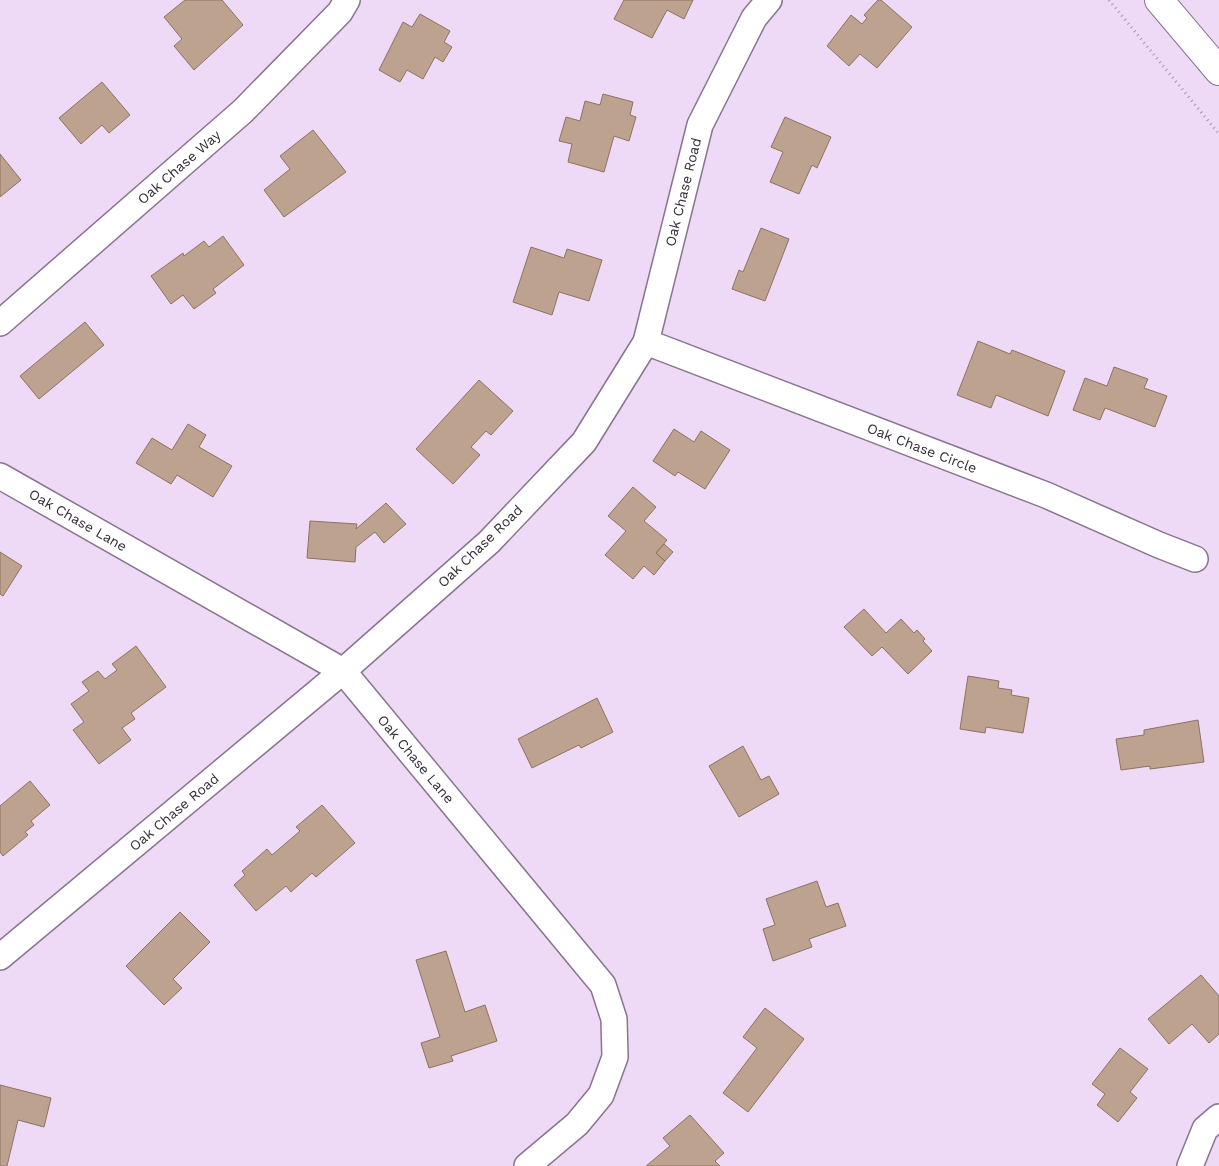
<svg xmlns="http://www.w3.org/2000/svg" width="1219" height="1166" font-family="'Work Sans',sans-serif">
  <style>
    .building { fill: #bda38f; stroke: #8c7360 }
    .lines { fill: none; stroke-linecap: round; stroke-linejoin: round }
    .minor-casing { stroke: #87758d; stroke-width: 28 }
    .secondary-casing { stroke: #87758d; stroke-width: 30 }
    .path { stroke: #a697ac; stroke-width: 3; stroke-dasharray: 1 4; stroke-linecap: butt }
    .minor { stroke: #fff; stroke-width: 25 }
    .secondary { stroke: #fff; stroke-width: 28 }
    .labels { text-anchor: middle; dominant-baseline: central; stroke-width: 4; stroke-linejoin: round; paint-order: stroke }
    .street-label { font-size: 14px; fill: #342c37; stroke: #fff }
  </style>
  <rect width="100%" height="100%" fill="#eedaf6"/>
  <g class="building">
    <polygon points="185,0 222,0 243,25 194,70 174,46 182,39 164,17"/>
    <polygon points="624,0 693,0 684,19 667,10 652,38 614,19"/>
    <polygon points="878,0 881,0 912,27 877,68 860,54 849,66 827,46 851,15 862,24 867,18 864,15"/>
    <polygon points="420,14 450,31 444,42 452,47 443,62 435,57 423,79 407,70 400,82 379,70 403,22 412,27"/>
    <polygon points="102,82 130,115 109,133 102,125 81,144 59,118"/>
    <polygon points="603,94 633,102 630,115 636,117 629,141 614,136 604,172 568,162 572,144 559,141 566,117 580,121 585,101 600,105"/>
    <polygon points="785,117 831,137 817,168 812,165 799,194 770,182 783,152 771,147"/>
    <polygon points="313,130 346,172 284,217 264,190 290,169 280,156"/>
    <polygon points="0,154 21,180 0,197"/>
    <polygon points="761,228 789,239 765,301 732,289 739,270 743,272"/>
    <polygon points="223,236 244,265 213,289 216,293 194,309 183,295 171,304 151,276 183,253 184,256 204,241 209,247"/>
    <polygon points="531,247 564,258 567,249 602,260 589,301 559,292 552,315 513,302"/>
    <polygon points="85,322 104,345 39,399 20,376"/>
    <polygon points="978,341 1010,354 1012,350 1065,371 1048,416 996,395 991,408 957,395"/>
    <polygon points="1114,367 1148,379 1144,388 1167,396 1155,427 1105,408 1100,420 1073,410 1085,378 1107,386"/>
    <polygon points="479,380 513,411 491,435 486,431 471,447 480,455 453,484 416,449"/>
    <polygon points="188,424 206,435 199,447 232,466 213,497 177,475 171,484 136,463 152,438 172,450"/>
    <polygon points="674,429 694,442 701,431 730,450 705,489 678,472 675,476 653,461"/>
    <polygon points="633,487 656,507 644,521 667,540 656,553 665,561 654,575 644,566 633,579 605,555 626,531 608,516"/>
    <polygon points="386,503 406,524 384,543 375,532 356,547 355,562 307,558 310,521 357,524 356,529"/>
    <polygon points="664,544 673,552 665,561 656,553"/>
    <polygon points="0,552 22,566 3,596 0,594"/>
    <polygon points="864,609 886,633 901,619 914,633 917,630 925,639 923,641 932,651 908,674 882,647 872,656 844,627"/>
    <polygon points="136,646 166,687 131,713 135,719 122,728 131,740 99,764 73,730 84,722 71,704 89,691 82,682 98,671 105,679 117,670 112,664"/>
    <polygon points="968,676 999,681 998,688 1012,690 1011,695 1029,698 1023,733 986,727 985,733 960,729"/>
    <polygon points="597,698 613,732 581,748 579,745 532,768 518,739"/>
    <polygon points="1198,720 1204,762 1150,769 1150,766 1121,770 1116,739 1144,735 1144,730"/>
    <polygon points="743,746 761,780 769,776 779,794 739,817 709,766"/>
    <polygon points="30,781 50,805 31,821 34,825 25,832 28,835 3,856 0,852 0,806"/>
    <polygon points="322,805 355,843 316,877 312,873 291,892 286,886 256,911 234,885 245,875 242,871 267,849 272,855 300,831 296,827"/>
    <polygon points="817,881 826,907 838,903 846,926 809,939 812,947 773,961 763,929 775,925 766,899"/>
    <polygon points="180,912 210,942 173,979 182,988 164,1005 126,966"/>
    <polygon points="446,951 465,1012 485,1005 497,1041 451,1056 453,1061 429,1068 421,1043 440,1037 416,960"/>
    <polygon points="1201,975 1219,996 1219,1034 1209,1043 1192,1024 1169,1044 1148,1019"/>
    <polygon points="765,1008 804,1039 748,1112 723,1093 757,1048 743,1037"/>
    <polygon points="1120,1048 1148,1069 1130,1092 1137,1098 1118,1122 1097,1105 1105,1094 1092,1084"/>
    <polygon points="0,1085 51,1098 44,1127 18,1120 7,1166 0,1166"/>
    <polygon points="690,1115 724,1153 715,1161 720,1166 646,1166 670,1146 663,1138"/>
  </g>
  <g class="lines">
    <g class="minor-casing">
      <g id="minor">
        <polyline points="0,323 243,111 340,12 347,0"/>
        <polyline points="646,342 1046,495 1159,545 1195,559"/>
        <polyline points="0,476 343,671 603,985 614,1019 615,1057 601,1095 577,1124 527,1166"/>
        <polyline points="0,957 343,671 489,542 584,442 646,342 700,125 754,18 769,0"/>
        <polyline points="1190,1166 1205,1129 1219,1117"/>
      </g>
    </g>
    <g class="secondary-casing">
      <polyline id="secondary" points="1159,0 1219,71"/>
    </g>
    <polyline class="path" points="1109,0 1219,134"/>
    <use href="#minor" class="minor"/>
    <use href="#secondary" class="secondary"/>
  </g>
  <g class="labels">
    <g class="street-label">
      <text transform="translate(179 167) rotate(-41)">Oak Chase Way</text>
      <text transform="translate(683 192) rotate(-76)">Oak Chase Road</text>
      <text transform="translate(922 448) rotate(21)">Oak Chase Circle</text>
      <text transform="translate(78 520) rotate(30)">Oak Chase Lane</text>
      <text transform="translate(480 546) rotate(-44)">Oak Chase Road</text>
      <text transform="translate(416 759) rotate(50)">Oak Chase Lane</text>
      <text transform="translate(174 812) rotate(-40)">Oak Chase Road</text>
    </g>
  </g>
</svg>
